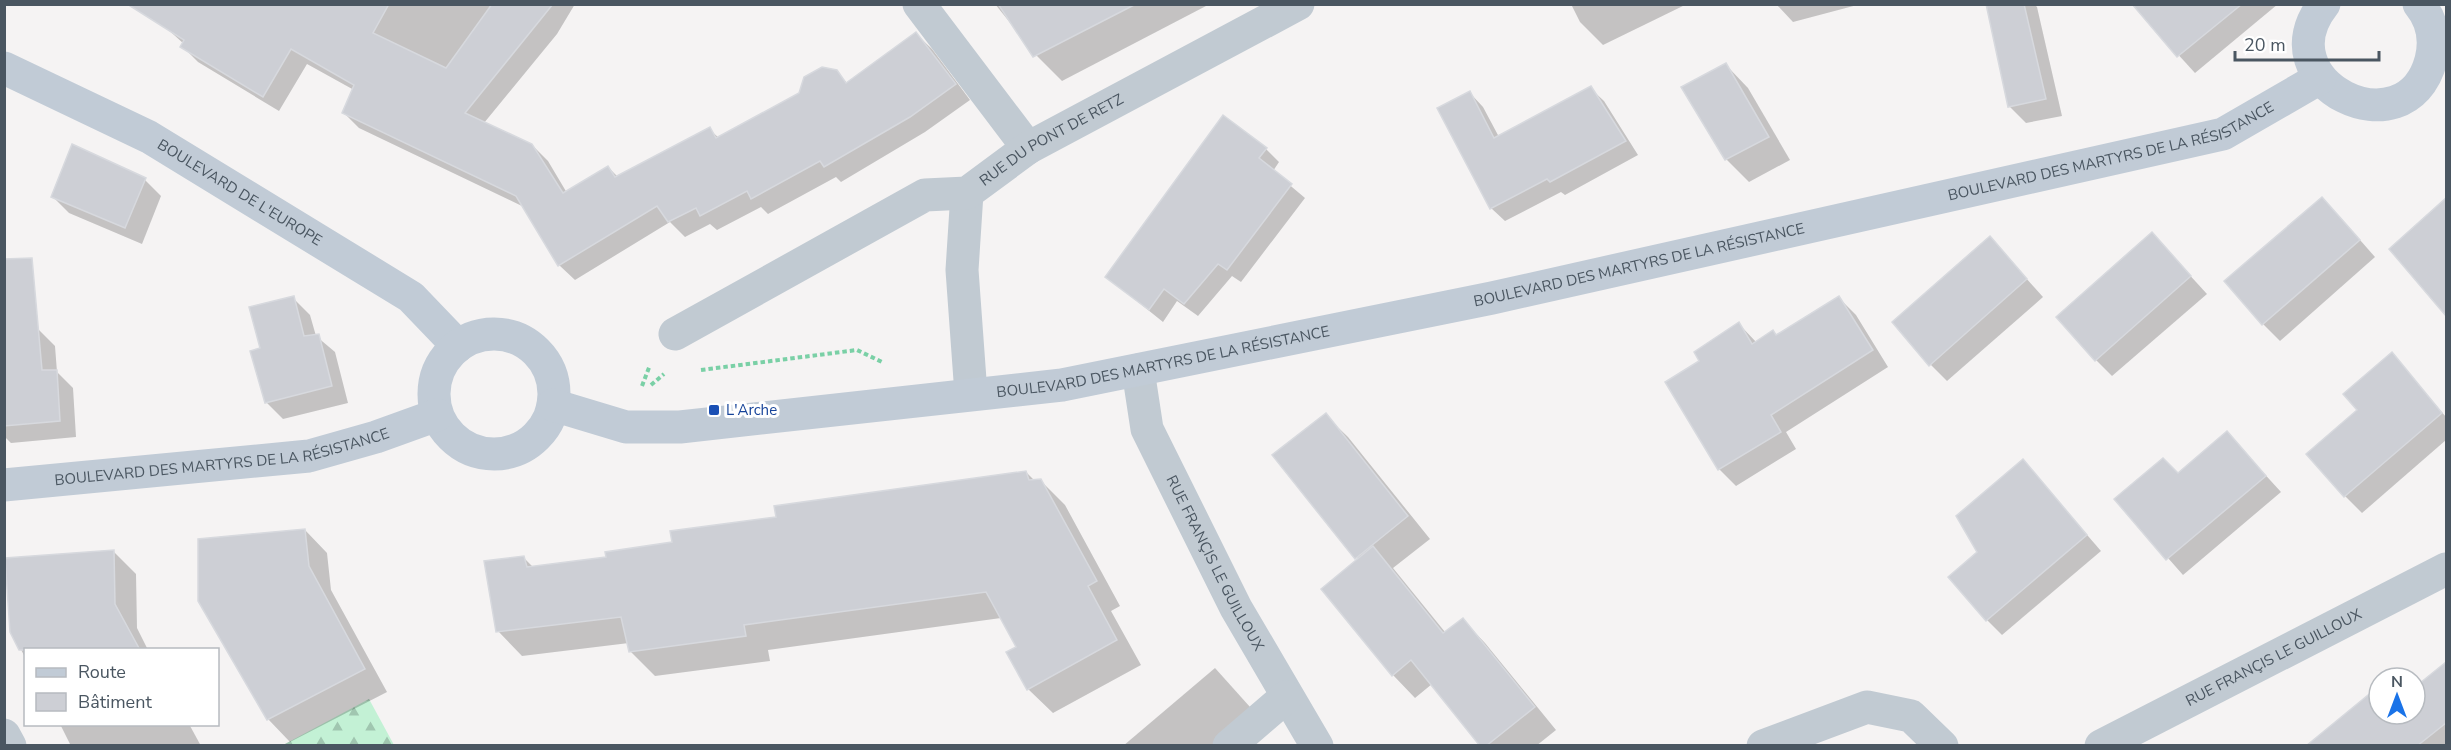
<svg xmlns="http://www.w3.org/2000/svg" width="2451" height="750" font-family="'Nunito Sans',sans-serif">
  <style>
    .forest { fill: url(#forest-firs) }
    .shadow { fill: #0003 }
    .building { fill: #cdcfd5; stroke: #d7d9de; stroke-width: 1.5 }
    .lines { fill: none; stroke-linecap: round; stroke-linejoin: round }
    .path { stroke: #7ad0a6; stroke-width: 4; stroke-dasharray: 4.5 3; stroke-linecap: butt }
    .street { stroke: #c1cad2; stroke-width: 33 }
    .secondary { stroke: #c1cbd6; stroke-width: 33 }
    .transit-dot { fill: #1a4fb4; stroke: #fff; stroke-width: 2 }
    .labels { text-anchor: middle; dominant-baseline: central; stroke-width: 6; stroke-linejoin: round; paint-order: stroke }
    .street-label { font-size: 15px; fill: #4a5661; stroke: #fff }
    .transit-label { font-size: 15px; fill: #164399; stroke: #fff; text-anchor: start }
  </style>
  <defs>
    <pattern id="forest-firs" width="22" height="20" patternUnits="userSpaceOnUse" patternTransform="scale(1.5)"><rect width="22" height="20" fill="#c3f1d5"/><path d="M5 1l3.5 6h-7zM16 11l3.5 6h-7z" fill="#a0c6b0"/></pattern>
  </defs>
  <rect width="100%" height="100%" fill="#f5f3f3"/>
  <polygon class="forest" points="369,699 394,745 283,745"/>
  <g class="shadow">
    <polygon points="359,4 575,4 557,34 484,123 532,145 548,161 567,193 608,167 618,177 709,129 719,138 801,94 836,71 848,84 916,34 932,49 970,100 925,132 841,182 836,177 768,214 761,207 717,230 710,224 685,237 670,222 575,280 559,265 524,207 359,128 344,113 354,90 307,64 279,111 198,62 182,46 184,44 163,25"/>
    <polygon points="995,4 1205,4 1206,6 1062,81 1036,55"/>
    <polygon points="1571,4 1687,4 1603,45 1580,22"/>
    <polygon points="1776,4 1861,4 1793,22"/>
    <polygon points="1988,4 2034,4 2037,7 2062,116 2026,123 2010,107"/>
    <polygon points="2156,4 2278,4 2195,73 2143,16"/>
    <polygon points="1726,65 1748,88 1790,160 1749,182 1726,159"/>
    <polygon points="1590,88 1604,101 1638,155 1565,195 1561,192 1505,221 1491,208 1470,93 1483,107 1499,137"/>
    <polygon points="1266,149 1279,162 1273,171 1305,198 1241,282 1232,276 1198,316 1177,301 1163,322 1107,277"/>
    <polygon points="145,180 161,196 142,244 69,213 52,196"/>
    <polygon points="2446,200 2446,311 2391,249"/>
    <polygon points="2338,215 2375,257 2280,341 2263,324"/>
    <polygon points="2152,234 2207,294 2112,376 2096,360"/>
    <polygon points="1990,238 2043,297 1947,381 1931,365"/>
    <polygon points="293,298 310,315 316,336 335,352 348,403 283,419 266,402 262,349"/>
    <polygon points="1839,298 1856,315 1888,367 1786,432 1796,449 1736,486 1719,469 1667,383 1701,361 1739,324 1757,343 1777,337"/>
    <polygon points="38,329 55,346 57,372 73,388 76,437 11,443 4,436 4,330"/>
    <polygon points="2392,354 2446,417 2446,440 2362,513 2345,496 2359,410"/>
    <polygon points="1325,415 1348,437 1430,539 1393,568 1445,632 1463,620 1485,643 1556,730 1536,746 1482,746 1432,684 1415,698 1393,675 1323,589 1358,560"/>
    <polygon points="2227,433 2281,492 2183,575 2116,499 2178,475"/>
    <polygon points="2023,461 2101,551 2002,635 1987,620 1979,552"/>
    <polygon points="1026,472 1035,481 1040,480 1065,505 1120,606 1111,611 1141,665 1053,713 1028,689 1018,647 1001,618 768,650 770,661 655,676 631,652 629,643 522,656 498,631 524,558 534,568 608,558 778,518"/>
    <polygon points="305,530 327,553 331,590 387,692 290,742 268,719"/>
    <polygon points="113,551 136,574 137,628 148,650 26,650 26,659 11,631"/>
    <polygon points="2446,664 2446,746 2308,746 2379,688 2379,714 2415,714 2415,689"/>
    <polygon points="1215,668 1259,717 1225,746 1123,746"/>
    <polygon points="60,724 189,724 201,746 71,746"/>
  </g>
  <g class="building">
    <polygon points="127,4 389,4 373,33 446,68 492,4 553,4 465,113 532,144 563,193 608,166 615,177 710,127 716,138 799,93 804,77 822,67 837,70 846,83 916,32 956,84 910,117 824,167 820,161 751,199 747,191 700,216 696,208 668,222 657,206 558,266 516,196 342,113 354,85 291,49 263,97 180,47 184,40"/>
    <polygon points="998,4 1136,4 1033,57"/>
    <polygon points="1986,4 2024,4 2046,99 2008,107"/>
    <polygon points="2132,4 2242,4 2177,57"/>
    <polygon points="1726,63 1769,137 1725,160 1681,87"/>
    <polygon points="1591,86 1626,141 1550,182 1547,179 1490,209 1437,108 1470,91 1494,138"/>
    <polygon points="1223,115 1267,148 1259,158 1292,184 1227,270 1218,264 1184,304 1164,289 1149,310 1105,277"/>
    <polygon points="72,144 146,178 125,228 51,197"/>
    <polygon points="2322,197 2360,240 2262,325 2224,281"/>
    <polygon points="2446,198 2446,316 2389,249"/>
    <polygon points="2152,232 2191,276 2095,361 2056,317"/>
    <polygon points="1990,236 2027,279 1929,366 1892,322"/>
    <polygon points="32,258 42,370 57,370 60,421 4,426 4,259"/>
    <polygon points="294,296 304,336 319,334 332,386 265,403 250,351 260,348 249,307"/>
    <polygon points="1839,296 1873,350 1771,415 1781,432 1718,470 1665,382 1699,361 1694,352 1739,322 1752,344 1773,330 1776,335"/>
    <polygon points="2392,352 2442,413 2344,497 2306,454 2357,410 2343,394"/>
    <polygon points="1326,413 1408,516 1355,559 1272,455"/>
    <polygon points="2227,431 2266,476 2166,560 2114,499 2163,458 2178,473"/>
    <polygon points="2023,459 2087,535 1986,621 1948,577 1977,552 1956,516"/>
    <polygon points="1026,471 1029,480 1041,479 1097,581 1088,586 1117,640 1027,690 1006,652 1016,647 986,592 744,625 746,636 629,652 621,617 496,632 484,561 524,556 527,567 606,557 605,552 672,542 670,531 776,517 774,506"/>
    <polygon points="305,529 309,566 365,669 267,720 198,601 198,539"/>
    <polygon points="1373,546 1443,633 1463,618 1535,707 1486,746 1480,746 1411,660 1392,676 1321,589"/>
    <polygon points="114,550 115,604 140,650 19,650 10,632 5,558"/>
    <polygon points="2446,662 2446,723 2417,746 2306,746 2379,686 2379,715 2415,714 2415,687"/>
  </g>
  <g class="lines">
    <g class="path">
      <polyline points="701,370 857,350 882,362"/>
      <polyline points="651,385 664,374"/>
      <polyline points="642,386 650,365"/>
    </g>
    <g class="street">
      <polyline points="919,4 1028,148"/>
      <polyline points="967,193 962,270 971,394"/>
      <path id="s1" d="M 675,334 L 925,195 L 967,193 L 1028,148 L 1298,4"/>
      <path id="s2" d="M 1138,370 L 1147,429 L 1236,608 L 1317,746"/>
      <polyline points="4,735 10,746"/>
      <polyline points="1229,746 1286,697"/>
      <polyline points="1763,746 1867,707 1911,716 1942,746"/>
      <path id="s3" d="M 2101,746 L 2446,569"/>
    </g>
    <g class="secondary">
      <path d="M 2324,4 C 2261,83 2406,154 2431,60 C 2436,40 2433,21 2419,4"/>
      <path id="s4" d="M 4,68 L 149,137 L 411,297 L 458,346"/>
      <circle cx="494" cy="394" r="60"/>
      <path id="s5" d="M 553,405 L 626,427 L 680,427 L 1062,385 L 1492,298 L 2223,134 L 2320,78"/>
      <path id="s6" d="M 4,485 L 309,456 L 376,437 L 437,415"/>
    </g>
  </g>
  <rect class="transit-dot" x="708" y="404" width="12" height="12" rx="3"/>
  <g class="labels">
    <g class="street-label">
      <text stroke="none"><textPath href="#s1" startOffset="428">RUE DU PONT DE RETZ</textPath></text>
      <text stroke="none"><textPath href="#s5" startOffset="1590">BOULEVARD DES MARTYRS DE LA RÉSISTANCE</textPath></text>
      <text stroke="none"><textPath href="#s4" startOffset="267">BOULEVARD DE L'EUROPE</textPath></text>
      <text stroke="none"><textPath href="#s5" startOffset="1104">BOULEVARD DES MARTYRS DE LA RÉSISTANCE</textPath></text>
      <text stroke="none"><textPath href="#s5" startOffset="618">BOULEVARD DES MARTYRS DE LA RÉSISTANCE</textPath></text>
      <text stroke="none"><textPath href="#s6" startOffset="220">BOULEVARD DES MARTYRS DE LA RÉSISTANCE</textPath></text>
      <text stroke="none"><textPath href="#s2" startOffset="210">RUE FRANÇIS LE GUILLOUX</textPath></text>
      <text stroke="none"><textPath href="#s3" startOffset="194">RUE FRANÇIS LE GUILLOUX</textPath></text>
    </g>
    <g class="transit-label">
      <text x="726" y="410">L'Arche</text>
    </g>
  </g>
  <rect width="2451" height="750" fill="none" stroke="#4a5661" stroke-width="12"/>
  <rect x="24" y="648" width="195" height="78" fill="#ffffff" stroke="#b7bbc0" stroke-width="1.5"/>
  <rect x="36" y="668" width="30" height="9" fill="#c1cbd6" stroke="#b7bbc0" stroke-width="1.5"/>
  <text x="78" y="678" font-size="18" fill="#4a5661">Route</text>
  <rect x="36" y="693" width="30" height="18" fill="#cdcfd5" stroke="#b7bbc0" stroke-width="1.5"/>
  <text x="78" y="708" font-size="18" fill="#4a5661">Bâtiment</text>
  <g transform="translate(2397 696)"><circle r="28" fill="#ffffff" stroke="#b7bbc0" stroke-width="1.5"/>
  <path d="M0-4.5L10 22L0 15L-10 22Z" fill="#1a73e8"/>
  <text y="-9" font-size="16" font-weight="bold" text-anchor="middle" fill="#4a5661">N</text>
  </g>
  <path d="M2235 51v9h144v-9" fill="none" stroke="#4a5661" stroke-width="3"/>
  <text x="2244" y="51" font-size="18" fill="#4a5661" stroke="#ffffff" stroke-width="4.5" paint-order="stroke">20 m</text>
</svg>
